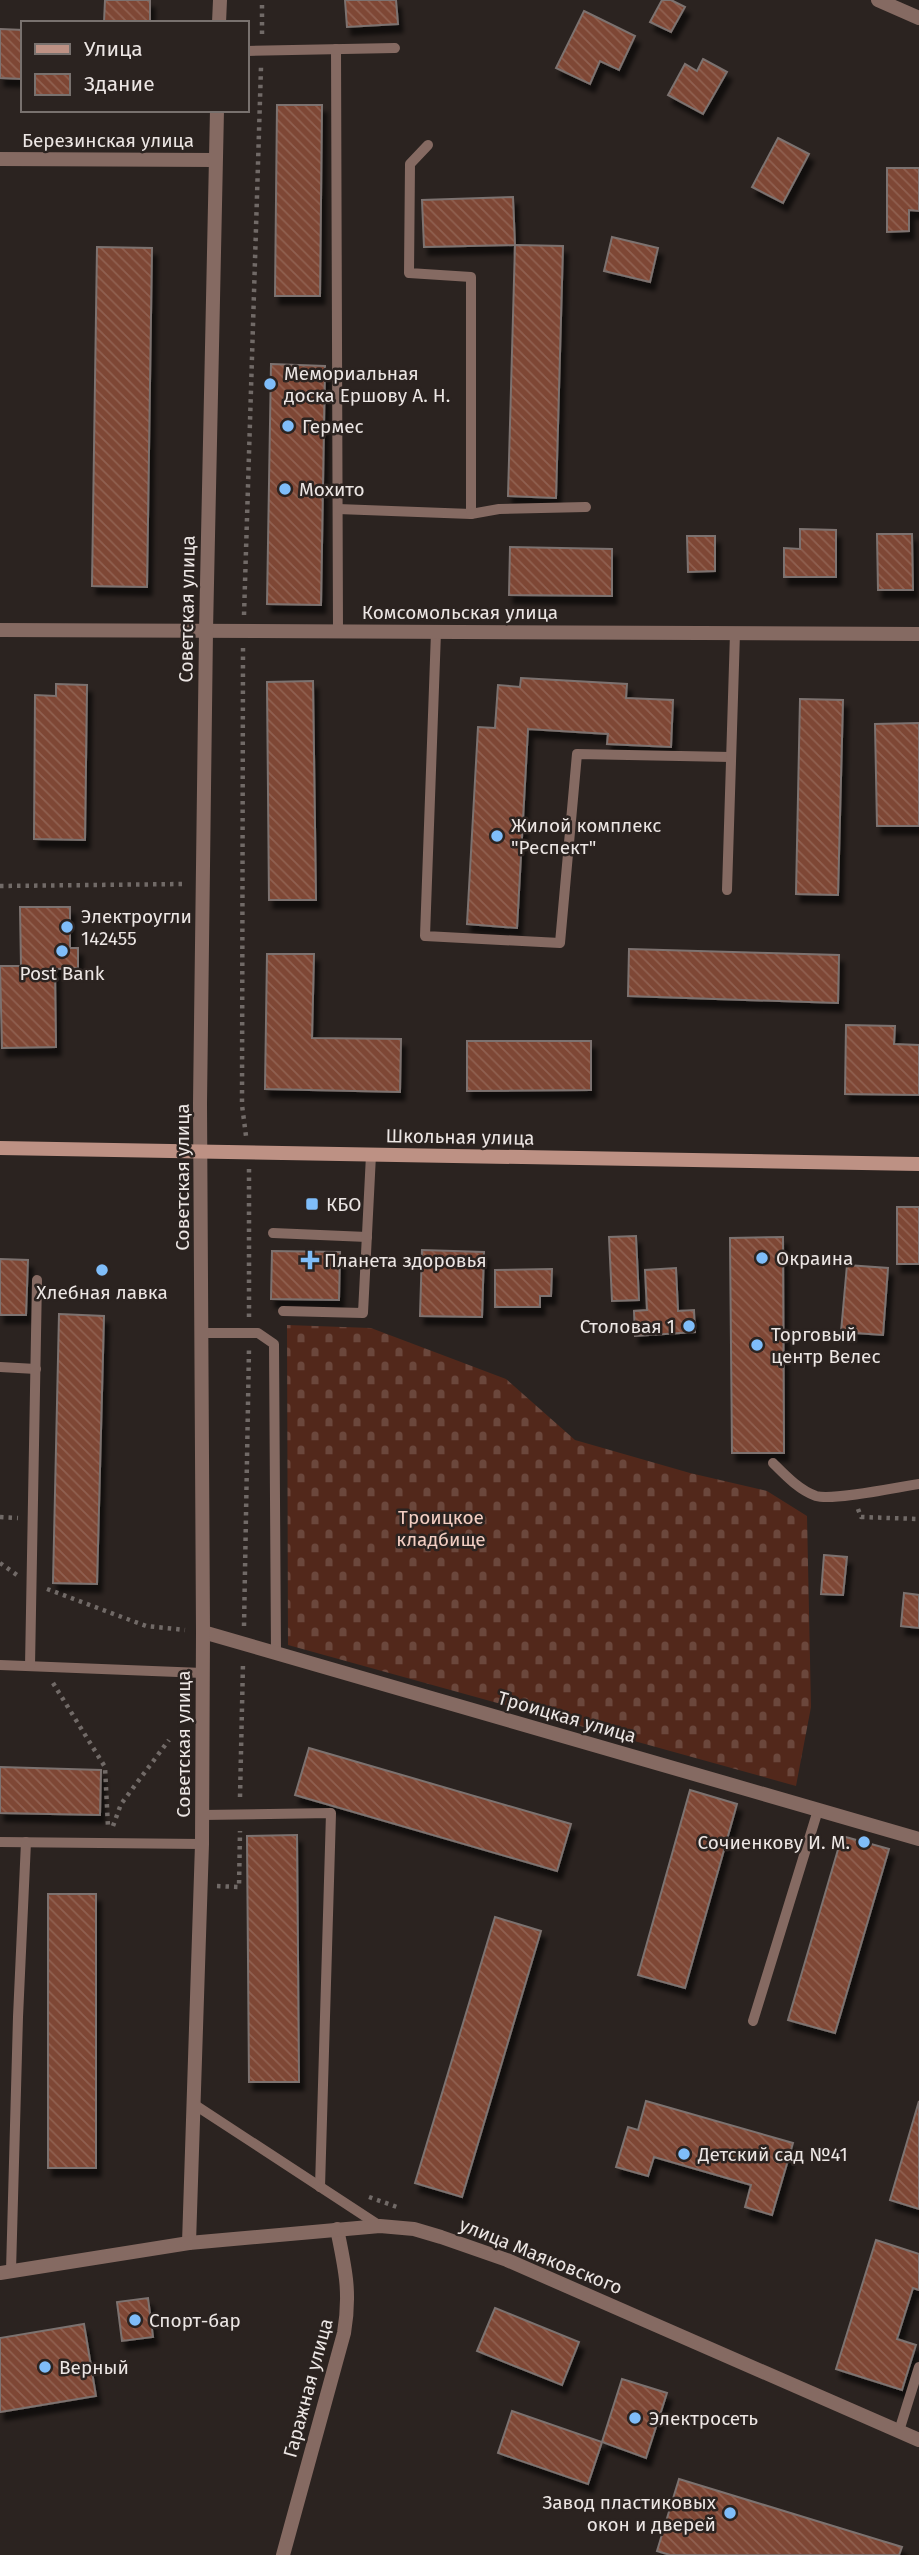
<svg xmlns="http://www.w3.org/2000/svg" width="919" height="2555" font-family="'Fira Sans',sans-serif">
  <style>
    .cemetery { fill: url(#cemetery-stones) }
    .building { fill: url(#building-back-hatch); stroke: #7c726f; stroke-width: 2; filter: url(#shadow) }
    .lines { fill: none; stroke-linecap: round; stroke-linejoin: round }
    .path { stroke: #716a67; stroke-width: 4.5; stroke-dasharray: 3.5 5; stroke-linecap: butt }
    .service { stroke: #856a62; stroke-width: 10 }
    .minor { stroke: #856a62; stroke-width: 14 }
    .tertiary { stroke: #856a62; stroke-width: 14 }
    .secondary { stroke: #bd9184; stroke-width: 14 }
    .poi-dot { fill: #7fbdf9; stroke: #2b2320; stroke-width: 2.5 }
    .labels { text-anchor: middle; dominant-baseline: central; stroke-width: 5; stroke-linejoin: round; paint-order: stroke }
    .street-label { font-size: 19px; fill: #ece6e4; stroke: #2b2320 }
    .poi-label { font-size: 19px; fill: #ece6e4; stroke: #2b2320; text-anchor: start }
    .park-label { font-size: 19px; fill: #f3cec2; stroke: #2b2320 }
  </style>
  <defs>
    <pattern id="cemetery-stones" width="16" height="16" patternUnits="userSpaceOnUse" patternTransform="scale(1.75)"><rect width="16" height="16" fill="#52281b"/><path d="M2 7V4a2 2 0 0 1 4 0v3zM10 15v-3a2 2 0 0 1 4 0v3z" fill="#6b473c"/></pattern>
    <pattern id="building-back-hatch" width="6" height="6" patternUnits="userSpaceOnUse" patternTransform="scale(1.75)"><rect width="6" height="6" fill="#7e4634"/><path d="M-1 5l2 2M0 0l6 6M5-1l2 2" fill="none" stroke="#906151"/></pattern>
    <filter id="shadow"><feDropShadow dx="4.5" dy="8" stdDeviation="2" flood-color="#0009"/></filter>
  </defs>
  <rect width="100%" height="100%" fill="#2b2320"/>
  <polygon class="cemetery" points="287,1325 371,1328 506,1379 575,1440 690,1473 767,1491 807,1516 811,1707 796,1786 288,1645"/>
  <g class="building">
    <polygon points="105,0 150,0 150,23 104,23"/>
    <polygon points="345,0 396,0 398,24 347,27"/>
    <polygon points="662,0 671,0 685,7 671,32 650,22"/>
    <polygon points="584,11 635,36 619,70 600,61 590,84 556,68"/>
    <polygon points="0,29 23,30 23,79 0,78"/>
    <polygon points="703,59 727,72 703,114 668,95 685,64 697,71"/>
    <polygon points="277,105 322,105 320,296 275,296"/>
    <polygon points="778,138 809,154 783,203 752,187"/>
    <polygon points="887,168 919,168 919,211 909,210 909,231 887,232"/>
    <polygon points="513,197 515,245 424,247 422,200"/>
    <polygon points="612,237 658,248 650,282 604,271"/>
    <polygon points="515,245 563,246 556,498 508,496"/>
    <polygon points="97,247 152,248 147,587 92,586"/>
    <polygon points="271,364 325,366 321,605 267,604"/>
    <polygon points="800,529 836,530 836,577 784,577 784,548 800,549"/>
    <polygon points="877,534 912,534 913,590 878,590"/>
    <polygon points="687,536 715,536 715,571 688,572"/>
    <polygon points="510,547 612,549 612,596 509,595"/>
    <polygon points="521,678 627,684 626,698 673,700 671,747 607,744 608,734 528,729 517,928 467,924 478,727 495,728 498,685 520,687"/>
    <polygon points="313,681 316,900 269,900 267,682"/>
    <polygon points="56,684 87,685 85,840 34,839 35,695 56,696"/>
    <polygon points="800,699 843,700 838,895 796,894"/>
    <polygon points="919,723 919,826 877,826 875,724"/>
    <polygon points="20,907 70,907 70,948 78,948 78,968 55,969 56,1047 2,1048 0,966 21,966"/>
    <polygon points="629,949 839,955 838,1003 628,996"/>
    <polygon points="267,954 314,954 312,1038 401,1039 400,1092 265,1089"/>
    <polygon points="846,1025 895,1026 894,1044 919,1045 919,1095 845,1094"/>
    <polygon points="467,1041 591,1041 591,1090 467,1091"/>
    <rect x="897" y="1207" width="22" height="57"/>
    <polygon points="636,1236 639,1300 612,1301 609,1237"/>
    <polygon points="783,1237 784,1453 732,1453 730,1238"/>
    <polygon points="422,1250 484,1252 482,1317 420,1316"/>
    <polygon points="272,1251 340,1252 339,1300 271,1299"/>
    <polygon points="0,1259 28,1260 26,1315 0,1315"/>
    <polygon points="847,1265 888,1268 883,1335 841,1332"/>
    <polygon points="676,1268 678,1311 694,1310 695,1332 635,1336 634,1311 647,1310 645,1270"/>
    <polygon points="552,1269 551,1296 540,1296 540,1307 495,1307 495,1270"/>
    <polygon points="59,1314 104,1316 97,1584 53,1583"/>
    <polygon points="824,1555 847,1557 843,1595 821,1594"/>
    <polygon points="904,1593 919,1595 919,1628 901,1626"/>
    <polygon points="309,1748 571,1824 557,1871 295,1795"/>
    <polygon points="0,1767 101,1770 100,1815 0,1813"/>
    <polygon points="690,1790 737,1804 685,1988 638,1975"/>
    <polygon points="297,1835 299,2082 249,2082 247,1836"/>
    <polygon points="842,1836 889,1849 835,2033 788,2020"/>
    <rect x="48" y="1894" width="48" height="274"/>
    <polygon points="495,1917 541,1931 462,2197 415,2183"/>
    <polygon points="646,2101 793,2143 772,2215 745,2207 751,2185 654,2157 648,2176 616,2167 628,2127 638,2130"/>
    <polygon points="919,2101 919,2209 890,2200"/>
    <polygon points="876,2240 919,2254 919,2290 913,2288 897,2339 916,2345 902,2390 836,2369"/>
    <polygon points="148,2298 153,2337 122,2341 117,2302"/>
    <polygon points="495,2308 579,2342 562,2385 477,2351"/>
    <polygon points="84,2324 96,2396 0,2412 0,2338"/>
    <polygon points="622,2379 667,2393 646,2458 602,2442"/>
    <polygon points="512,2411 602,2442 588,2484 498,2453"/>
    <polygon points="679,2479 902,2547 899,2555 670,2555 657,2551"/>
  </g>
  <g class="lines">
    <g class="path">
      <polyline points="262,34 262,0"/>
      <polyline points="244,615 261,67"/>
      <polyline points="243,648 242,1105 246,1136"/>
      <polyline points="0,886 185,884"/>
      <polyline points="249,1169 249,1318"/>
      <polyline points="858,1509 861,1517 919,1519"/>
      <polyline points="0,1517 18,1518"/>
      <polyline points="0,1563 17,1575"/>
      <polyline points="47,1589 146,1626 185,1630"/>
      <polyline points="244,1626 249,1348"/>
      <polyline points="53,1683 105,1767 108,1827"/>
      <polyline points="240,1797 243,1663"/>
      <polyline points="113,1826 121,1804 169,1740"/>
      <polyline points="217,1886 239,1887 240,1831"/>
      <polyline points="369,2197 397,2207"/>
    </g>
    <g class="service">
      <polyline points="336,49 338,631"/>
      <polyline points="247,51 395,48"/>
      <polyline points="338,509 471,514 471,277 409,273 410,164 428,145"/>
      <polyline points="471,514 499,509 586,507"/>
      <polyline points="436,632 425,936 560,943 577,754 731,757"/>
      <polyline points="727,890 735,633"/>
      <polyline points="273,1233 367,1237"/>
      <polyline points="283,1311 363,1313 371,1155"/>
      <polyline points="202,1333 258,1333 274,1344 276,1653"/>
      <polyline points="0,1367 36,1369"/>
      <path d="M 773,1463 C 785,1475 799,1490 816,1496 C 834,1501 898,1487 919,1484"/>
      <polyline points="0,1665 203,1673"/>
      <polyline points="30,1666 37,1280"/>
      <polyline points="202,1815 331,1813 320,2187"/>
      <polyline points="0,1842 202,1844"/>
      <polyline points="753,2021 818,1810"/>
      <polyline points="195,2105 380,2226"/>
      <polyline points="11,2271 18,2017 26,1842"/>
      <polyline points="899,2431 919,2367"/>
    </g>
    <g class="minor">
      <polyline points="0,159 215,160"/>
      <polyline points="0,630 919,634"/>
      <polyline points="203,1632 919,1839"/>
      <path d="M 283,2555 L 344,2333 C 351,2292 345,2268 337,2229"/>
    </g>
    <g class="tertiary">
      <polyline points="878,0 919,18"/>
      <polyline points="219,23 220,0"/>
      <polyline points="189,2243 202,1844 203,1632 200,1103 206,631 217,110"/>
      <polyline points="0,2273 189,2243 380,2226 414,2229 441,2237 507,2260 919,2440"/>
    </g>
    <polyline class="secondary" points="0,1148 919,1164"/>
  </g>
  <g class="poi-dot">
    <circle cx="270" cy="384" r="7"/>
    <circle cx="288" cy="426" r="7"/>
    <circle cx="285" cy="489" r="7"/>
    <circle cx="497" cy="836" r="7"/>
    <circle cx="67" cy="927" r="7"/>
    <circle cx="62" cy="951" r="7"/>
    <rect x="305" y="1197" width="14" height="14" rx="3.5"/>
    <circle cx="762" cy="1258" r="7"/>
    <path d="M306.5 1249.5h7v7h7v7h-7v7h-7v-7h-7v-7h7z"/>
    <circle cx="102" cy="1270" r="7"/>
    <circle cx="689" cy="1326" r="7"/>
    <circle cx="757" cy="1345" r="7"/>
    <circle cx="864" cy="1842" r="7"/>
    <circle cx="684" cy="2154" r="7"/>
    <circle cx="135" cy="2320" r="7"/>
    <circle cx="45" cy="2367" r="7"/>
    <circle cx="635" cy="2418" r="7"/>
    <circle cx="730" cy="2513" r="7"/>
  </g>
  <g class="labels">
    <g class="street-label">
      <text x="108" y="140">Березинская улица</text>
      <text transform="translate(187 609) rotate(-89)">Советская улица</text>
      <text x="460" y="612">Комсомольская улица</text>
      <text transform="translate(460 1137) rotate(1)">Школьная улица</text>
      <text transform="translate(182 1177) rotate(-90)">Советская улица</text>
      <text transform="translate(567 1717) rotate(16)">Троицкая улица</text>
      <text transform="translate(183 1744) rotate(-90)">Советская улица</text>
      <text transform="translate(541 2256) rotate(22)">улица Маяковского</text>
      <text transform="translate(308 2388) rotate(-75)">Гаражная улица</text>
    </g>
    <g class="poi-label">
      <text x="284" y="373">Мемориальная<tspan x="284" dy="22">доска Ершову А. Н.</tspan></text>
      <text x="302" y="426">Гермес</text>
      <text x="299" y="489">Мохито</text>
      <text x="511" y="825">Жилой комплекс<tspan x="511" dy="22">"Респект"</tspan></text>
      <text x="81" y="916">Электроугли<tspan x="81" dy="22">142455</tspan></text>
      <text x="62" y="973" text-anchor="middle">Post Bank</text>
      <text x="326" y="1204">КБО</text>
      <text x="776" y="1258">Окраина</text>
      <text x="324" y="1260">Планета здоровья</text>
      <text x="102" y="1292" text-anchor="middle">Хлебная лавка</text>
      <text x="675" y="1326" text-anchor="end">Столовая 1</text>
      <text x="771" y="1334">Торговый<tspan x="771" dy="22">центр Велес</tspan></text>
      <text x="850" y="1842" text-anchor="end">Сочиенкову И. М.</text>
      <text x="698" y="2154">Детский сад №41</text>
      <text x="149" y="2320">Спорт-бар</text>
      <text x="59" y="2367">Верный</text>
      <text x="649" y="2418">Электросеть</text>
      <text x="716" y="2502" text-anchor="end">Завод пластиковых<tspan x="716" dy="22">окон и дверей</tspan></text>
    </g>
    <g class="park-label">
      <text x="441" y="1517">Троицкое<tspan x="441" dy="22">кладбище</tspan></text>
    </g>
  </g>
  <rect x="21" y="21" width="228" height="91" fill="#2b2320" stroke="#78716e" stroke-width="2"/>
  <rect x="35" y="44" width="35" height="10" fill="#bd9184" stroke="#78716e" stroke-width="2"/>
  <text x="84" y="56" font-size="21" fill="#ece6e4">Улица</text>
  <rect x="35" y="74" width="35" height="21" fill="url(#building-back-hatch)" stroke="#78716e" stroke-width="2"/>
  <text x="84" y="91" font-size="21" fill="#ece6e4">Здание</text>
</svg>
